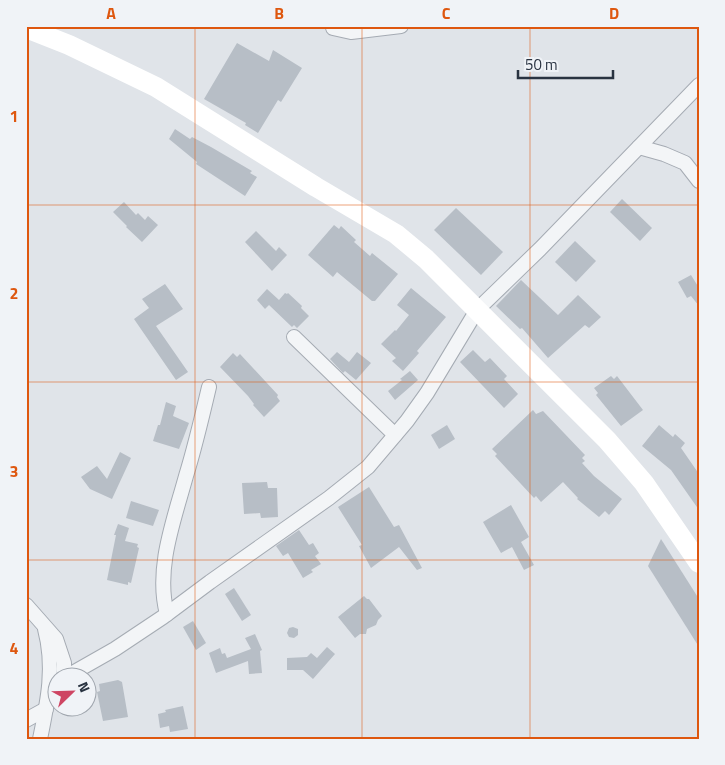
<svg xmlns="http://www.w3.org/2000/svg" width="725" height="765" font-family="'Titillium Web',sans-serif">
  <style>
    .building { fill: #b7bec6 }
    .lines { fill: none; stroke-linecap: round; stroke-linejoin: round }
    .minor-casing { stroke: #a5abb3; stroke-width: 16 }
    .minor { stroke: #f3f5f7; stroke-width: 14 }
    .secondary { stroke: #fff; stroke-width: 20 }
    .grid { fill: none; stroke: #de570f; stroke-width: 1; stroke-opacity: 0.55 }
    .neatline { fill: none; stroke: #de570f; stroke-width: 2 }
    .grid-label { font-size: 16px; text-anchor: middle; font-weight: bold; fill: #de570f }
  </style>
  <rect width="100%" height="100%" fill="#e0e4e9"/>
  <g class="building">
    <polygon points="237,43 269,61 273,50 302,68 281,102 278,100 258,133 245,125 246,123 204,99"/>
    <polygon points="175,129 190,139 192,137 211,147 252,171 250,173 257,177 245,196 196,164 197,162 169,139"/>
    <polygon points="622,199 652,228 640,241 610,212"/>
    <polygon points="124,202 136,215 138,213 145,220 148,216 158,225 142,242 126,227 127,226 113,212"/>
    <polygon points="456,208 503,252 481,275 434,230"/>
    <polygon points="334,225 339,229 341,226 356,240 354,242 370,256 372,253 398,274 375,301 372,301 337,272 333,277 308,255"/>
    <polygon points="256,231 276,251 279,247 287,255 272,271 245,242"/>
    <polygon points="575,241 596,261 576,282 555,262"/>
    <polygon points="691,275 699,288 699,306 691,296 687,298 678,282"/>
    <polygon points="521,280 558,315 578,295 601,317 589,328 585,325 548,358 522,328 520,329 496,306"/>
    <polygon points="165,284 183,309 156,326 188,372 176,380 134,319 149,308 142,299"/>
    <polygon points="411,288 446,317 417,351 419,353 403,371 392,361 396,358 381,344 395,330 396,331 409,315 397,305"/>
    <polygon points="267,289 279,300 285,293 287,294 288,293 302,306 301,308 309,316 297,328 294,325 292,327 269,305 265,309 257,300"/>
    <polygon points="473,350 485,362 490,358 507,376 504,379 518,394 504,408 460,362"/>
    <polygon points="337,352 349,362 357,352 371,363 356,380 345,371 343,373 330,359"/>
    <polygon points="233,353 237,357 240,354 278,395 277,397 280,401 264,417 253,405 254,404 248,396 220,367"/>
    <polygon points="410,371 418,380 395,400 388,391 402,380 400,379"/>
    <polygon points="611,376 614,379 617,376 643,410 621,426 596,395 598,393 594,388"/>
    <polygon points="166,402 176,406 173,416 189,423 179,449 153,441 158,425 160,425"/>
    <polygon points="533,410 536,414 543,411 585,455 582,458 585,461 582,463 594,476 622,499 609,515 605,511 599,517 577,499 578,498 563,482 541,502 536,496 534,498 495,456 497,454 492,449"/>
    <polygon points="447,425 455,439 439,449 431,435"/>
    <polygon points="659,425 673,437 675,434 685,443 681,448 699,474 699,510 671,470 642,446"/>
    <polygon points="120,452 131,458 112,499 90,489 81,477 97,466 107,479"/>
    <polygon points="267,482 268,488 277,488 278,517 261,518 260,513 244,514 242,483"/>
    <polygon points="369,487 394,527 399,525 422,568 417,570 399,547 371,568 359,546 362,545 338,507"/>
    <polygon points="131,501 159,510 153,526 126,518"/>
    <polygon points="511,505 529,537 521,542 534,565 524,570 512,547 501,553 483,522"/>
    <polygon points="118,524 129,528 125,541 138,544 137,547 139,548 131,583 128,582 128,585 107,580 116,535 114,535"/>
    <polygon points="299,530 309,545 313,543 319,553 315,556 321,564 311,570 313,572 303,578 288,553 283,556 276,546"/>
    <polygon points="661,539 699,599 699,647 648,566"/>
    <polygon points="234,588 251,615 242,621 225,594"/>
    <polygon points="364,596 367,599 369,599 382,616 378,620 376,625 367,629 366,634 360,634 355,638 338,617"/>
    <polygon points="193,621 206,643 196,650 183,627"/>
    <polygon points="293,627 298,629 298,635 294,638 289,637 287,633 289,628"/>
    <polygon points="255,634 262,650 260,651 262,673 249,674 248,661 216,673 209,653 220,648 222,654 225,653 227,658 251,649 245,638"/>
    <polygon points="327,647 335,654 313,679 303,670 287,670 287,658 307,657 311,653 317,658"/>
    <polygon points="118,680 122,682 128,717 103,721 97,692 100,691 99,684"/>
    <polygon points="183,706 188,729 170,732 169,726 160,728 158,714 166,712 165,710"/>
  </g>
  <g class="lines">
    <g class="minor-casing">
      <g id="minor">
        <polyline points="333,28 351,32 401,26"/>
        <polyline points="639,147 664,154 685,163 699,181"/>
        <polyline points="294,337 395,435"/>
        <polyline points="26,605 56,639 64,663 64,678 115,649 163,617 210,582 329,498 368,467 407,421 427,393 477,310 540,249 699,85"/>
        <path d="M 167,614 C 155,569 174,520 186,476 C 195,447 202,417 209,387"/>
        <polyline points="26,720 46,709"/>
        <path d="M 40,739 C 48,700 55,667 45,629"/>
      </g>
    </g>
    <use href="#minor" class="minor"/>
    <polyline class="secondary" points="26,28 69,45 156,87 316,187 396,234 426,259 607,440 644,483 699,563"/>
  </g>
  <path class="grid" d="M 195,26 L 195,739M 362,26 L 362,739M 530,26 L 530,739M 26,205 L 699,205M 26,382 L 699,382M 26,560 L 699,560"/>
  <rect width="725" height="765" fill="none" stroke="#f0f3f7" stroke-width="55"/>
  <g transform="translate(72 692) rotate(67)"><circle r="24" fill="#f0f3f7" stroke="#a0a6ae"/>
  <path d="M0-4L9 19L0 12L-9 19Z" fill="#ce4563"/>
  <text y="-8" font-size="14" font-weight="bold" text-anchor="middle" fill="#293341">N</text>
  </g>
  <path d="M518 70v8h95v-8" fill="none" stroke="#293341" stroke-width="2.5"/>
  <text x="525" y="70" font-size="15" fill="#293341" stroke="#f0f3f7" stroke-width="4" paint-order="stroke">50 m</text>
  <rect x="28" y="28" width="670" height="710" class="neatline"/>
  <g class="grid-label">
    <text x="111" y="19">A</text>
    <text x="279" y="19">B</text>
    <text x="446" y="19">C</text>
    <text x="614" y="19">D</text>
    <text x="14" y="122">1</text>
    <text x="14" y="299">2</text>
    <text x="14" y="477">3</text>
    <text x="14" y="654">4</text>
  </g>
</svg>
